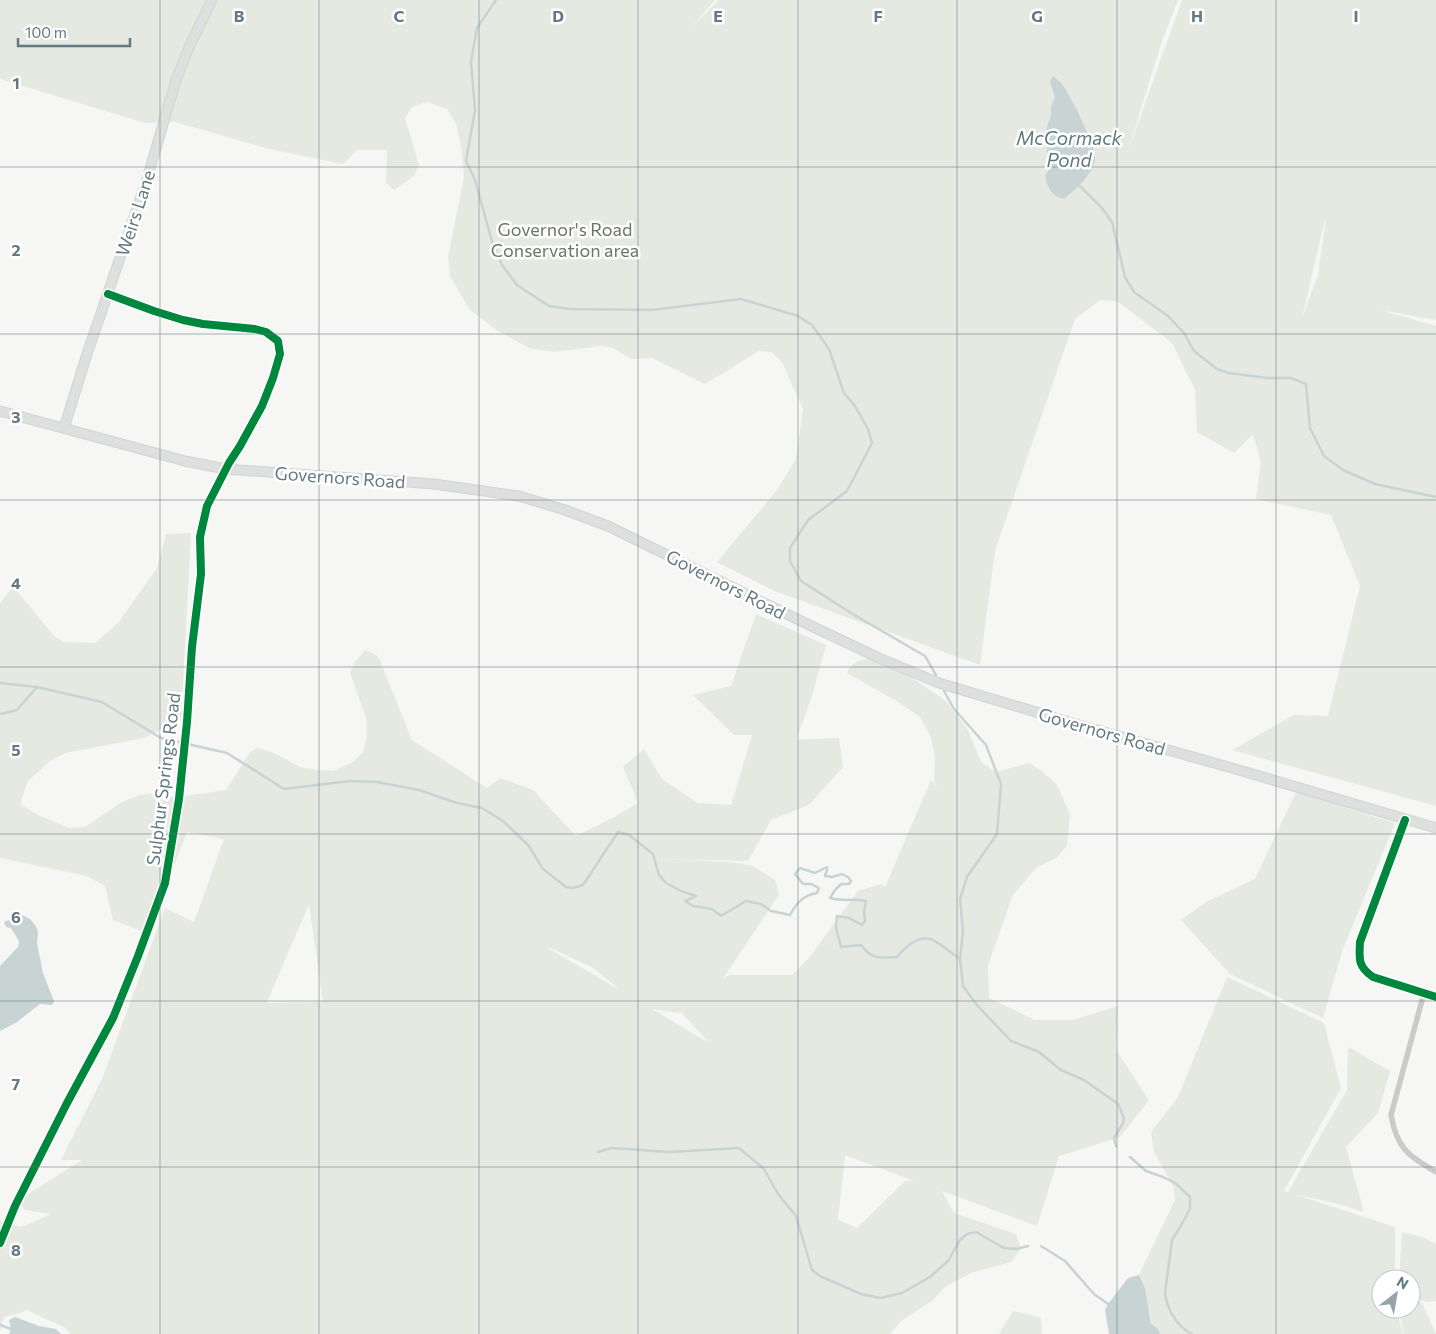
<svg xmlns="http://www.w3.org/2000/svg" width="1436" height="1334" font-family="Commissioner,sans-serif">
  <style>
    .green { fill: #e6e8e2; fill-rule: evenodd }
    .water { fill: #c8d4d4 }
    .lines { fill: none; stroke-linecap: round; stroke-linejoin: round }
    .stream { stroke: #c8d4d4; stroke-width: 2.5 }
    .secondary-casing { stroke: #d2d3d3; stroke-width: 11 }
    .street { stroke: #c9cbcb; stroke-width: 5.5 }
    .secondary { stroke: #dedfdf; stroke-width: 9 }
    .cycleway-casing { stroke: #fff; stroke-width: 11 }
    .cycleway { stroke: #00873e; stroke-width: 8 }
    .grid { fill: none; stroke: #627a80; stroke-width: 1; stroke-opacity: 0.55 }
    .labels { text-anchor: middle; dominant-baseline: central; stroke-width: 5; stroke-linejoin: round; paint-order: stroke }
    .street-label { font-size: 18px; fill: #627a80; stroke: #fff }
    .park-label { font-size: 18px; fill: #6a7861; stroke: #fff }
    .water-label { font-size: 19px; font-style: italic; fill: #5d797b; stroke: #fff }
    .grid-label { font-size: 16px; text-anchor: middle; font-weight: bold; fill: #627a80; stroke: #fff; stroke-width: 5; stroke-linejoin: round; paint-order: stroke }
  </style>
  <rect width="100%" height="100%" fill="#f6f6f5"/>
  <g class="green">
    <path d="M 0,0 L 715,0 L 692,26 L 719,0 L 1178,0 L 1161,44 L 1128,151 L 1182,0 L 1436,0 L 1436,320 L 1380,310 L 1436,326 L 1436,806 L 1232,750 L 1294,715 L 1328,716 L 1360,586 L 1331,515 L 1256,499 L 1261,462 L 1253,434 L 1234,453 L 1197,432 L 1195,390 L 1172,343 L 1117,301 L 1100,300 L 1075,319 L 995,551 L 980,665 L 777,592 L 717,562 L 777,490 L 796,459 L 803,409 L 782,362 L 771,352 L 759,351 L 705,384 L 652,358 L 631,359 L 613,348 L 601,346 L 554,352 L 529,348 L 498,331 L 470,310 L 450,276 L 448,257 L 464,177 L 461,146 L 456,123 L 447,109 L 427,102 L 412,107 L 405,118 L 419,165 L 414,176 L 394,190 L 386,183 L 387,150 L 357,150 L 343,164 L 269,149 L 175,122 L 145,123 L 0,79 ZM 1050,82 L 1062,84 L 1086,129 L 1096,157 L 1052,164 L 1047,154 L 1047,144 L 1046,130 L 1051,114 L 1051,106 L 1055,97 ZM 1326,218 L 1318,275 L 1302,318 L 1325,219 Z"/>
    <path d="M 191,533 L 181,720 L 144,738 L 65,753 L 50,761 L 28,781 L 21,800 L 22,805 L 38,815 L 69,828 L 85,827 L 122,802 L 139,795 L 153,793 L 168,797 L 186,796 L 226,790 L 250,752 L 257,748 L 272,752 L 300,767 L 317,770 L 334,771 L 353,762 L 363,752 L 367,736 L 366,718 L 350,673 L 355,662 L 365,650 L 378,656 L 412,740 L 487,788 L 500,778 L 533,790 L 576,836 L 614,817 L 638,803 L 623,767 L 644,749 L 662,779 L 698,803 L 731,805 L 752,735 L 734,735 L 693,695 L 731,686 L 756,614 L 826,645 L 811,699 L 796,740 L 839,738 L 843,767 L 809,805 L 771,820 L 748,861 L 654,859 L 730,862 L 753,866 L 775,880 L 779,895 L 722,980 L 729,975 L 792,975 L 808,959 L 858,891 L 881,884 L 885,887 L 931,780 L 937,788 L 934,781 L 935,757 L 931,737 L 920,717 L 895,700 L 847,673 C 851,660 868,658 880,656 L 946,701 L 968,730 L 981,762 L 996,772 L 1029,763 L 1042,771 L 1057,785 L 1070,815 L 1067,846 L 1056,858 L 1037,867 L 1013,895 L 988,965 L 989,998 L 1035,1020 L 1073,1020 L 1118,1006 L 1116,1050 L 1149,1100 L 1120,1137 L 1059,1156 L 1037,1226 L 942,1191 L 954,1213 L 1016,1234 L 1021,1248 L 1011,1262 L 971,1273 L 945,1287 L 933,1300 L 901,1321 L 890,1334 L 70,1334 L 66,1328 L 26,1310 L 21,1313 L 4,1317 L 0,1332 L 0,1221 L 22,1227 L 51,1214 L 25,1210 L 17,1201 L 82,1160 L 61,1160 L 102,1079 L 165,908 L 194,922 L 224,839 L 187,832 L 160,904 L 147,930 L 141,931 L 113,920 L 105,886 L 87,876 L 0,858 L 0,604 L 13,586 L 54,636 L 64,642 L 95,643 L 118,623 L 157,568 L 166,534 ZM 309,904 L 323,1002 L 267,1003 L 267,1002 ZM 548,947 L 592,967 L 620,990 L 548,948 ZM 652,1009 L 680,1013 L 683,1011 L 682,1013 L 709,1043 ZM 845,1155 L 914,1181 L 905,1181 L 857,1228 L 838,1220 Z"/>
    <polygon points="1296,792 1395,823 1342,951 1323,1018 1230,974 1181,920 1206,902 1255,879"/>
    <polygon points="1227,977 1324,1023 1341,1088 1284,1191 1288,1192 1347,1090 1348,1047 1390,1071 1378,1113 1346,1147 1364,1212 1335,1203 1297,1195 1395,1227 1395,1279 1381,1279 1381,1309 1396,1309 1403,1334 1160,1334 1158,1329 1151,1324 1145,1288 1139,1275 1175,1200 1174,1188 1154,1152 1151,1132 1178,1097"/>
    <polygon points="1402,1232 1425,1238 1436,1244 1436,1301 1427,1302 1411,1297 1411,1279 1399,1279"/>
    <polygon points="1411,1299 1422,1303 1436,1334 1404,1334 1398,1309 1411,1309"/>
    <polygon points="1013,1311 1041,1318 1042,1334 999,1334"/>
  </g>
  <g class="water">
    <path d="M 1053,76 C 1056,79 1060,81 1062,84 C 1070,94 1097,148 1095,159 C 1092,176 1076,189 1064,199 C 1051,196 1048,188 1045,176 L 1052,164 L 1047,154 L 1047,144 L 1046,130 L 1051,114 L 1051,106 L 1055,97 L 1050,82 Z"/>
    <polygon points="22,915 30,919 35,925 38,931 37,943 43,973 54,1001 52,1005 40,1004 17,1022 0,1031 0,966 18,947 19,941 11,928 6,927 4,922"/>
    <polygon points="1139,1275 1145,1288 1151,1324 1158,1329 1160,1334 1109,1334 1105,1310 1108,1304 1128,1278"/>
    <polygon points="15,1317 39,1326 56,1329 61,1334 9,1334 11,1329 9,1320"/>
  </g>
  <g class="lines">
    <g class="stream">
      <polyline points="496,0 477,28 471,62 475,110 466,161 475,180 493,245 502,265 517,285 549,306 570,309 652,310 741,299 798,316 812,325 829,349 844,393 855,406 868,429 872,443 847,491 808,520 790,548 790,561 801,581 851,613 925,656 936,675"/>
      <polyline points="1080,186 1102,208 1112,222 1125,277 1134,292 1168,316 1184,333 1194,351 1217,369 1229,373 1267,378 1291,378 1306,384 1310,428 1324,456 1343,470 1375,484 1436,497"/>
      <path d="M 0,683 L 37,687 L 102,702 L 161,738 L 227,753 L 284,789 L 350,781 L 377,782 L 419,790 L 457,803 L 482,808 L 503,821 L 529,846 L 543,869 L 566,887 L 573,888 L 583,885 L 618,832 L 629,835 L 653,854 L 659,875 L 666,883 L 681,891 L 696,896 L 685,901 L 693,906 L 712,909 L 721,916 L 746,901 L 761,904 L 771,911 L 790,915 C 796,904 803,895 817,893 L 819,888 L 811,884 L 803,884 L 795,874 L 800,868 L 815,873 L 827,867 L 827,870 L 825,876 L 832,877 L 842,874 L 848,877 L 851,881 L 849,884 L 841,884 L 835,890 L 830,898 C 844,902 852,898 866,901 L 864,912 L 865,921 L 862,925 L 849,918 L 837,916 L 836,928 L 841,947 L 861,945 C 872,960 880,958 897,957 C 904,949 917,935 930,939 C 937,941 953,954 960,959"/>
      <polyline points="944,691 954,709 986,745 1001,784 997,834 967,877 960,899 963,932 960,959 963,986 976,1004 1011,1041 1039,1052 1061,1070 1084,1080 1118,1104 1124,1118 1123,1123 1114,1138 1116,1146"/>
      <polyline points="0,714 17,710 37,687"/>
      <polyline points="598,1152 611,1148 670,1152 739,1148 764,1169 778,1194 796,1216 812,1270 820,1276 861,1294 880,1298 902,1293 930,1277 948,1261 960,1240 967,1234 976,1232 1004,1248 1016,1249 1028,1246"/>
      <path d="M 1130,1157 L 1146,1171 L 1163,1177 L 1175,1183 L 1190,1197 L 1190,1209 L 1179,1229 L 1172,1240 L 1165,1293 C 1167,1309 1177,1327 1192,1334"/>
      <polyline points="1041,1246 1065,1261 1094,1294 1108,1304"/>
      <polyline points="0,1325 11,1329"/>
    </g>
    <g class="secondary-casing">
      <g id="secondary">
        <polyline points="0,411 185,461 226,469 434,484 519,496 565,510 608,526 805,623 879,658 939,683 1079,725 1232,768 1436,828"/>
        <polyline points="64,428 87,354 147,179 176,80 190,45 212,0"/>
      </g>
    </g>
    <g class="street">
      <path d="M 1405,820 L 1360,942 C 1359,959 1358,967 1373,977 L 1436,997"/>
      <path d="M 1424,993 L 1391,1115 C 1397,1149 1408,1155 1436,1172"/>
      <polyline points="0,1243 15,1206 67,1103 113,1018 138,956 165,883 179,799 187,722 192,647 201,574 200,537 207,506 229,463 240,446 262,406 273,378 280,354 278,341 266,332 255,329 203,324 183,320 154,311 108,294"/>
    </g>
    <use href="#secondary" class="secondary"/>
    <g class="cycleway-casing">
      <g id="cycleway">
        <path d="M 1405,820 L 1360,942 C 1359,959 1358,967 1373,977 L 1436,997"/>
        <polyline points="0,1243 15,1206 67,1103 113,1018 138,956 165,883 179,799 187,722 192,647 201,574 200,537 207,506 229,463 240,446 262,406 273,378 280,354 278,341 266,332 255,329 203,324 183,320 154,311 108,294"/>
      </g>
    </g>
    <use href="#cycleway" class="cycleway"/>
  </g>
  <path class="grid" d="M 160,0 L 160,1334M 319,0 L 319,1334M 479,0 L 479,1334M 638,0 L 638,1334M 798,0 L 798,1334M 957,0 L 957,1334M 1117,0 L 1117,1334M 1276,0 L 1276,1334M 0,167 L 1436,167M 0,334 L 1436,334M 0,500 L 1436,500M 0,667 L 1436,667M 0,834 L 1436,834M 0,1001 L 1436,1001M 0,1167 L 1436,1167"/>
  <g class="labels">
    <g class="street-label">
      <text transform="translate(135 213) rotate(-72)">Weirs Lane</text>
      <text transform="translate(340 477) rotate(4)">Governors Road</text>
      <text transform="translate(726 584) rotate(27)">Governors Road</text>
      <text transform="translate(1102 731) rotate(16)">Governors Road</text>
      <text transform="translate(163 779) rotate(-83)">Sulphur Springs Road</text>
    </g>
    <g class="park-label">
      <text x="565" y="229">Governor's Road<tspan x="565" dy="21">Conservation area</tspan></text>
    </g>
    <g class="water-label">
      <text x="1069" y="137">McCormack<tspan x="1069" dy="22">Pond</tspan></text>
    </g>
  </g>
  <g class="grid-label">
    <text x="239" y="22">B</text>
    <text x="399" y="22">C</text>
    <text x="558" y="22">D</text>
    <text x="718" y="22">E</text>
    <text x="878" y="22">F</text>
    <text x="1037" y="22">G</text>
    <text x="1197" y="22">H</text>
    <text x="1356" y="22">I</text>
    <text x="16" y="89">1</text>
    <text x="16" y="256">2</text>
    <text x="16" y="423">3</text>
    <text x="16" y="589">4</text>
    <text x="16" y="756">5</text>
    <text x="16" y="923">6</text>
    <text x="16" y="1090">7</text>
    <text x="16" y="1256">8</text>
  </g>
  <g transform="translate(1396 1294) rotate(31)"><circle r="24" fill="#ffffff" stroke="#c0cacc"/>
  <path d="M0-4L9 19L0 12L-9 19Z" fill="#96a5a9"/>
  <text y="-8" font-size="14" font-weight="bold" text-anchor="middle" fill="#627a80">N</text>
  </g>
  <path d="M18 38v8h112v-8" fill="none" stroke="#627a80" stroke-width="2.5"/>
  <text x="25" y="38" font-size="15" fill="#627a80" stroke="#ffffff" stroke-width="4" paint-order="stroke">100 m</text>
</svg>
